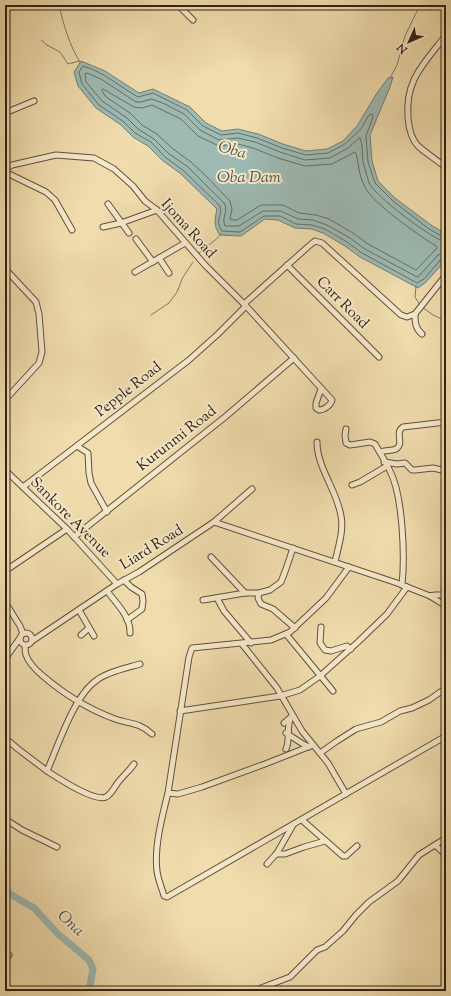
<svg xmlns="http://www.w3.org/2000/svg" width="451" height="996" font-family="'Sorts Mill Goudy',serif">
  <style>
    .water { fill: #9dbab3; stroke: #727e74 }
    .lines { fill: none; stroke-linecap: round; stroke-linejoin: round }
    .shore { stroke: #676e64; stroke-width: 1 }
    .stream { stroke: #727e74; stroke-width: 1 }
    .river { stroke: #9dbab3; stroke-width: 7 }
    .minor-casing { stroke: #61513b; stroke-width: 7 }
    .minor { stroke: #f5e8ca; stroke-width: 5 }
    .labels { text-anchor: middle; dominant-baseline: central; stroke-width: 4; stroke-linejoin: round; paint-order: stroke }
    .street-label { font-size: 15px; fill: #312315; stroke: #f5e8ca }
    .water-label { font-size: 16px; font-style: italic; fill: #515044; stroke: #f5e8ca }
  </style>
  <rect width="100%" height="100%" fill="#f0dcad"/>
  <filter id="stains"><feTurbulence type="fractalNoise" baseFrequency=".005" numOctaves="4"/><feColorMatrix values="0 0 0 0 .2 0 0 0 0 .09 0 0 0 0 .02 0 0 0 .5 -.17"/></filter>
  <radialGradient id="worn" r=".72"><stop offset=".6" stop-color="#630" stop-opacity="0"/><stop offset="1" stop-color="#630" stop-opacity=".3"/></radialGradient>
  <path class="water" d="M 81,61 L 105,71 L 139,93 L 153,89 L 190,107 L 206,123 L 222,131 L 238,129 L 258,134 L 283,144 L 306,151 L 327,149 L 343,141 L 357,126 L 377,93 L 388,78 L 393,77 L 390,87 L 370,135 L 372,161 L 378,181 L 395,198 L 431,225 L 446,234 L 446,260 L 426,282 L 418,288 L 360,257 L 345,246 L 323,233 L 312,229 L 295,228 L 278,220 L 265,219 L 241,236 L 220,235 C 213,226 215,219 217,209 L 181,174 L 162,160 L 148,146 L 133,137 L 121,125 L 96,108 L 78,86 L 74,72 Z"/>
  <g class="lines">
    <g class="shore">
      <path d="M 103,89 L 134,107 L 142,108 L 152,105 L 162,110 L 181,119 L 198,136 L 219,146 L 238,144 L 253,148 L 278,158 L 305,166 L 332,164 L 355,152 C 357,155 357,159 358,163 C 359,171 361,180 365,187 C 372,203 420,236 436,246 L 437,248 L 416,270 L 368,244 L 353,233 L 329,219 L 316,215 L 299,213 L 283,205 L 261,205 L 237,220 L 231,220 L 230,218 L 232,209 L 230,201 L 205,175 L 191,162 L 172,148 L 157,134 L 142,125 L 130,113 L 106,97 L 102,91 Z"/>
      <path d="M 446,237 L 443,237 L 429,229 L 393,201 L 375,183 L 368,162 L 366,136 L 373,117 L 372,114 L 369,115 L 361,129 L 345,144 L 328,153 L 306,155 L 282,148 L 257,138 L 238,133 L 221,135 L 203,126 L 187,110 L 153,93 L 138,97 C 120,87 104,72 83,66 L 79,72 L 82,84 L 99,105 L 124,122 L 135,133 L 151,142 L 165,157 L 184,171 L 220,206 C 223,216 214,219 222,231 L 240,232 L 264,216 L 280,216 L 296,224 L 312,225 L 325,229 L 347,242 L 362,253 L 417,283 L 424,279 L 442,258 L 446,257"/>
      <path d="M 446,242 C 434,241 374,195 369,183 C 367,176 365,169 363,162 C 362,155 363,145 360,138 L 358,139 L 348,148 L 330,158 L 305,160 L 280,152 L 255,142 L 238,138 L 219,140 L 200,130 L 184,114 L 165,104 L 152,99 L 141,102 L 136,102 L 101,79 L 87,73 L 85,74 L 86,82 L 102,101 L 127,118 L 138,129 L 154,139 L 168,153 L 188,167 L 224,203 C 229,211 221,218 225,226 L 239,226 L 263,211 L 281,211 L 298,219 L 313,220 L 327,225 L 350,238 L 365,249 L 417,277 L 420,275 L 438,255 L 446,252"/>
    </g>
    <g class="stream">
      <path d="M 59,5 C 63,23 70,47 80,62"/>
      <polyline points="41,40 47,45 60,52 68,64 79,61"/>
      <polyline points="390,78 397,65 405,36 420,5"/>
      <path d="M 199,253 C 206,246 215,242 221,234"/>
      <polyline points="416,286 415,297 420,305"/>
      <polyline points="422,307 433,315 446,321"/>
      <polyline points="151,315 169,303 177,292 183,277 193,262"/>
    </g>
    <g class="river">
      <polyline points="5,891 34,908 58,934 89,960 93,969 89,991"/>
      <polyline points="445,991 446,990"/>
    </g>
    <g class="minor-casing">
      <g id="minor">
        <polyline points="178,5 193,20"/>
        <polyline points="5,113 34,101"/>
        <path d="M 443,165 C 435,159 426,153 418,146 C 411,139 409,129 408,118 C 405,79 424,64 446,35"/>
        <path d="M 5,169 L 12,165 L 56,155 L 94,158 L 114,169 L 133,186 L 145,201 L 157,210 L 205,265 L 246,306 L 332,400 C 331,405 324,410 319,410 L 316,408 L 316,403 L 321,389"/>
        <polyline points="5,172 46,192 55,200 72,230"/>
        <polyline points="108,204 129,233"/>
        <polyline points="103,227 121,223 157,210"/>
        <polyline points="136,239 153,262"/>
        <polyline points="159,258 169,273"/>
        <polyline points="287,265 379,357"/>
        <polyline points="5,266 8,272 36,302 39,314 42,352 39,363 5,400"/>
        <polyline points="135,272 185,243"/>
        <polyline points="244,304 310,245 315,241 322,243 401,315 407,317 415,314 446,275"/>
        <path d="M 415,314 C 415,322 415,328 422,334"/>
        <path d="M 346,429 L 345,435 L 346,443 L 350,445 L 370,442 L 375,444 C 380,453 386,462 390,471 C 403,496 405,557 402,585"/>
        <path d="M 317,442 C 317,468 337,490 341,516 C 344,530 338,548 335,562"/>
        <polyline points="77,446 88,453 89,473 91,483 107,512"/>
        <path d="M 380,452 C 385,450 392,451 396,449 C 405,443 394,433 403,427 L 446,422"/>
        <polyline points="384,462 397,464 405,463 412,470 415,470 433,468 446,471"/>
        <polyline points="5,470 67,529 117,584"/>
        <polyline points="352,485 360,482 387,466"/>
        <polyline points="23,487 189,360 218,334 246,306"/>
        <polyline points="214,522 252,489"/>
        <polyline points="74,537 225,417 294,358"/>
        <polyline points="211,557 245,593"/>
        <polyline points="5,571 67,529"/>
        <polyline points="124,580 131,587 142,594 143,601 142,609 127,620"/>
        <path d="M 107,591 C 116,603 131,617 130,633"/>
        <polyline points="259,593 258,598 261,604 273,609 295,628"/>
        <polyline points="430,596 435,595 446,595"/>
        <polyline points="217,598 224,611 251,643"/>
        <polyline points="203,600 245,593 259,593 270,590 281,582 286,569 293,548"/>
        <polyline points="5,602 20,626 23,634"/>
        <polyline points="79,610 94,636"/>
        <polyline points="321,627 320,643 325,650 331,651 347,646 351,649"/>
        <circle cx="26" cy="639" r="6"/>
        <polyline points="286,634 333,691"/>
        <polyline points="81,635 89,628"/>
        <polyline points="32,641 117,584 139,572 214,522 397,583 430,596 446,606"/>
        <polyline points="242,644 277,688 302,731 328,763 346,794"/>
        <path d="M 25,646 C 25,649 25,652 26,655 C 29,664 37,671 43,676 C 65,695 88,709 115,719 C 129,724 139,722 152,734"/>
        <polyline points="5,668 7,656 20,638"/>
        <polyline points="180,711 280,696 300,690 320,676 358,642 387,614 407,587"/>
        <polyline points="284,723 290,718"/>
        <polyline points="286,733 303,744 309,747"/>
        <path d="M 5,738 L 18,749 L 47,771 C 58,746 74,695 97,680 C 107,672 127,668 140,664"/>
        <polyline points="313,745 265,764 202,787 178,794 168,793 189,657 192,648 271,640 290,632 326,598 349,567"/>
        <path d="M 286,749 C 291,739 285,726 292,715"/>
        <polyline points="320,753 337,741 356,729 381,722 400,711 412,708 429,700 446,688"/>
        <path d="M 47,771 C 58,778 94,802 106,797 C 113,793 115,785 120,780 C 124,775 130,770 134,764"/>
        <path d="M 168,793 C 162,817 154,847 157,871 C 158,880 162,888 164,896 L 167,897 L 446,736"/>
        <polyline points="5,819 22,830 57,847"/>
        <polyline points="302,820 343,856 346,856 357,846"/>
        <polyline points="435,845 446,855"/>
        <polyline points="276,854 285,854 304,847 325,841"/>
        <polyline points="267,864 277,853 293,825"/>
        <polyline points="5,960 9,955"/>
        <polyline points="143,991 146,991"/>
        <polyline points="253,991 290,977 317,950 325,947 343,931 356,915 369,902 398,881 419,855 446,838"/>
      </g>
    </g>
    <use href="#minor" class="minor"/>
  </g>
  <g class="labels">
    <g class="street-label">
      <text transform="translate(188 229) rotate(48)">Ijoma Road</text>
      <text transform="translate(342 303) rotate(45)">Carr Road</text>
      <text transform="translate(129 390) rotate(-38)">Pepple Road</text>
      <text transform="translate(177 439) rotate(-38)">Kurunmi Road</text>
      <text transform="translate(70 518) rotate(45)">Sankore Avenue</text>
      <text transform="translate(152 548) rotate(-32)">Liard Road</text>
    </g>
    <g class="water-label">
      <text transform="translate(232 151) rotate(16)">Oba</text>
      <text x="249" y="178">Oba Dam</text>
      <text transform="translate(70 924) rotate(43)">Ona</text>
    </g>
  </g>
  <rect width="451" height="996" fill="none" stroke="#f0dcad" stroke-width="20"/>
  <rect x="6" y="6" width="439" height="984" fill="none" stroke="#312315" stroke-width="2"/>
  <rect x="10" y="10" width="431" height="976" fill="none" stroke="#312315"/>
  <g transform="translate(409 42) rotate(225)" stroke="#f5e8ca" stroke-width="3" paint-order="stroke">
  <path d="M0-3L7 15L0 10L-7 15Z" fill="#312315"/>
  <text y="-6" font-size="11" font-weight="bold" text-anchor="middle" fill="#312315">N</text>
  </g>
  <rect width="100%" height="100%" filter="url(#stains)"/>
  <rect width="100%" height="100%" fill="url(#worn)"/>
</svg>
